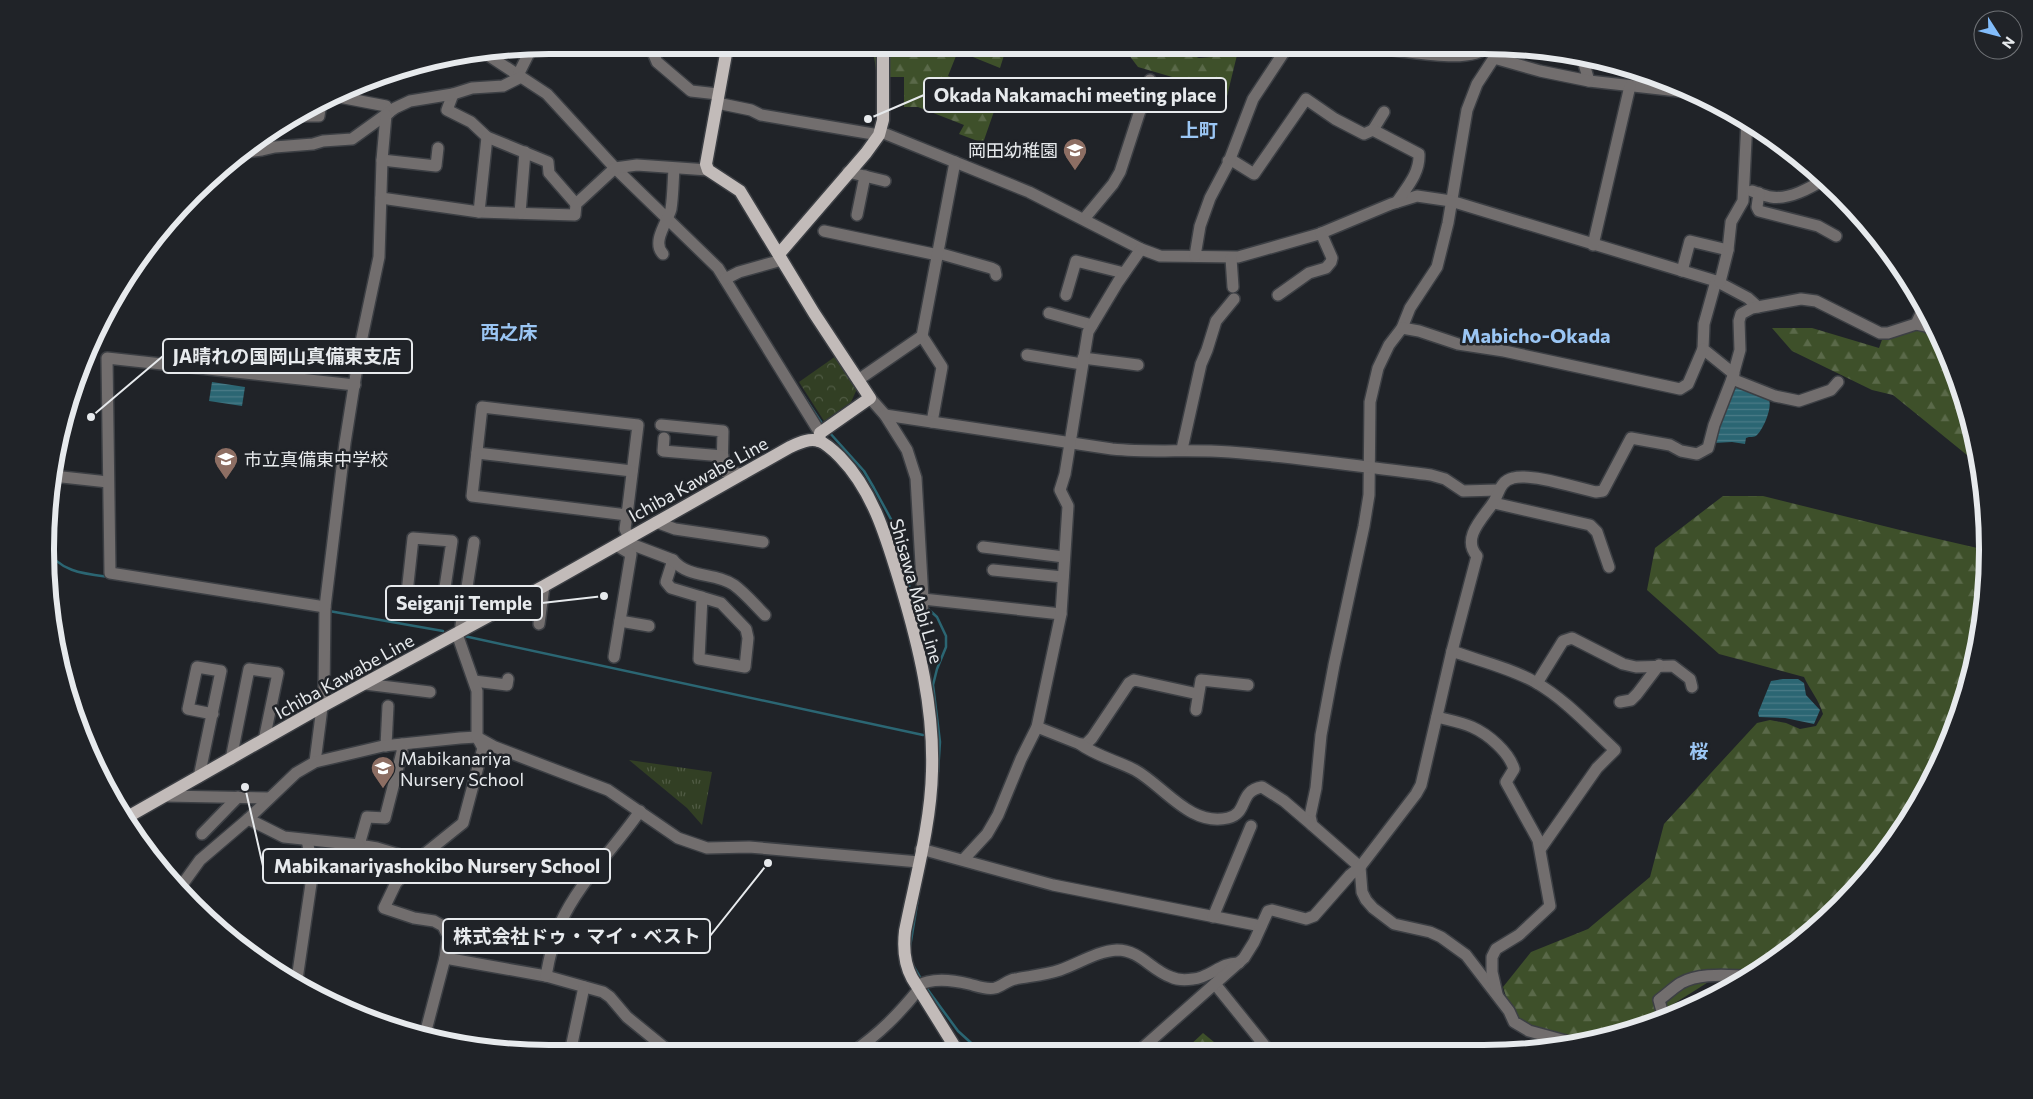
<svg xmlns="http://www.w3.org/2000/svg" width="2033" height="1099" font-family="Commissioner,'Noto Sans JP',sans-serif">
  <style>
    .grass { fill: url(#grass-tufts) }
    .forest { fill: url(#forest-firs) }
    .park { fill: url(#park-crowns) }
    .water { fill: url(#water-rules) }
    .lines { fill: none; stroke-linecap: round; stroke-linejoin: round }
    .stream { stroke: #2b6673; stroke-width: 2.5 }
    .minor-casing { stroke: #3c3f44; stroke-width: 14 }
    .major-casing { stroke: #3c3f44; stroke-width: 15 }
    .minor { stroke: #726e6e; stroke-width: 11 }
    .major { stroke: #c2bbb9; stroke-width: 12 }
    .labels { text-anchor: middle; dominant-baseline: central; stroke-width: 5; stroke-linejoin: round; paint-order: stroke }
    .poi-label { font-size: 18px; fill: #e7eaed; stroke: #202328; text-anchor: start }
    .street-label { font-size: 18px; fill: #e7eaed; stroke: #202328 }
    .neighbourhood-label { font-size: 19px; font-weight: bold; fill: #9bc6f4; stroke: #202328 }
    .quarter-label { font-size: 20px; font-weight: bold; fill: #9bc6f4; stroke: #202328 }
    .rim { fill: none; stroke: #e7eaed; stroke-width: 6 }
    .leader { fill: none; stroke: #e7eaed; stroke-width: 2 }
    .callout-dot { fill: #e7eaed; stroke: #202328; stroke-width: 2 }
    .callout { fill: #202328; stroke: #e7eaed; stroke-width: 2 }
    .callout-label { font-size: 19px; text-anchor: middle; font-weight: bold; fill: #e7eaed }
  </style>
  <defs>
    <pattern id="grass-tufts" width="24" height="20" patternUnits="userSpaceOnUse" patternTransform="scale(1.25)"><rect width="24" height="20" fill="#323f24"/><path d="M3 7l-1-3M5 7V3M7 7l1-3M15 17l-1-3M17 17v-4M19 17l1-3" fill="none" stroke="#505b44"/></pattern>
    <pattern id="forest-firs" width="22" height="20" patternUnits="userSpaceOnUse" patternTransform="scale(1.25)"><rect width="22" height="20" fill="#3e502a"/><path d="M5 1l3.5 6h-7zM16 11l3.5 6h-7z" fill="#5a6949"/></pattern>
    <pattern id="park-crowns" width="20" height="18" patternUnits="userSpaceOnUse" patternTransform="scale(1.25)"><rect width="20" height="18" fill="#323f24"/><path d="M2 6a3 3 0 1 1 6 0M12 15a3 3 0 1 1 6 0" fill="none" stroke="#505b44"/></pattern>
    <pattern id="water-rules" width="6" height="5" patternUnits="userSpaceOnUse" patternTransform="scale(1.25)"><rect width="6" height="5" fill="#2b6673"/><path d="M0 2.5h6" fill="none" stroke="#4a7c87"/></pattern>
  </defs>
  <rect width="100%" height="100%" fill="#202328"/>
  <polygon class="grass" points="629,760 712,772 702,825 687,808"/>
  <g class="forest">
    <polygon points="818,45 1007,46 1000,68 958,51 948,76 993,94 998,100 983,143 959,134 964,125 918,107 904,107 904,77 887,77 876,70 874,56 862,57 862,49 820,52"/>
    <polygon points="1122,46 1168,46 1199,58 1223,56 1239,46 1244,46 1239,47 1227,96 1179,84 1179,79 1138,67"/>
    <path d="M 1772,328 L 1812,328 L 1879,348 L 1883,337 C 1911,328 1913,325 1940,338 L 1950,364 C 1946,375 1953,381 1959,389 L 1957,396 C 1974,413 1974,441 1978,464 L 1893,395 L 1872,390 L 1792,351 Z"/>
    <path d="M 1723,496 L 1763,496 L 1908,532 L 1986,550 L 1984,615 L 1961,711 L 1921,801 L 1863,882 L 1764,969 L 1743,980 L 1710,981 L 1640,1025 L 1580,1041 L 1531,1029 L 1517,1020 L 1508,1003 L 1503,987 L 1531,952 L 1588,929 L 1650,877 L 1664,824 L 1757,723 L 1770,720 L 1786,723 L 1800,729 L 1816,726 L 1823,714 C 1819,700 1810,690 1804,677 L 1719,654 L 1647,590 L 1655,548 Z"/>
    <polygon points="1203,1033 1225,1051 1190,1051 1187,1048"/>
    <polygon points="1528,1034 1567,1045 1546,1050"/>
  </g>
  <polygon class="park" points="836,356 857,389 851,402 824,421 799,382"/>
  <g class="water">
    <polygon points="1407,46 1479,46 1474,50 1432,49"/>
    <polygon points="212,382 245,387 242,406 209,401"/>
    <path d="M 1737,386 C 1746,389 1761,392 1768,398 C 1774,405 1763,430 1757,435 C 1754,438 1750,436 1746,438 L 1745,444 L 1732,442 L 1714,443 L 1734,388 Z"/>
    <polygon points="1783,679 1798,679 1804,683 1806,695 1820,710 1814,724 1785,718 1759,717 1758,713 1771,681"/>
    <path d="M 1732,986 L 1677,1015 C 1685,996 1712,989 1732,986 Z"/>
  </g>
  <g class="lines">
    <g class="stream">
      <polyline points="803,395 823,425"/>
      <polyline points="829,432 864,471 874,488 892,521 899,541 910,589 920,602"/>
      <path d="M 46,548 C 59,572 85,574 109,577"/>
      <polyline points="926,607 937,617 946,636 946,647 937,669 933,685 940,742 938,772"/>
      <polyline points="329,611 443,631"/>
      <polyline points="464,636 923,735"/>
      <polyline points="910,947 918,898"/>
      <polyline points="914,967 921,979"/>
      <polyline points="925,986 958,1031 980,1051"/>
    </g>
    <g class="minor-casing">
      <g id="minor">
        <polyline points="650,45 657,62 691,91 718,94"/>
        <path d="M 1387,46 L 1392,50 C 1415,52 1472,64 1488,46"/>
        <polyline points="1500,46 1494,58 1477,84 1467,110 1448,223 1437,267 1410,308 1402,328 1389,345 1378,368 1370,402 1369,495 1364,526 1334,665 1321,735 1316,788 1310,816 1312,825 1360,867 1362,892 1366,900 1373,908 1394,924 1430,932 1441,937 1466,955 1509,1011 1514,1022 1529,1031 1573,1043"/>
        <polyline points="483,52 547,94 615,168 718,268 820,433"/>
        <polyline points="1582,57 1589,81 1687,92"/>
        <polyline points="1494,58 1540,71 1589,81"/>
        <polyline points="518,75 532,47"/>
        <polyline points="453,94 447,110 471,122 487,137 548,162 549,173 576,204"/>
        <polyline points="334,96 386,106 389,113"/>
        <polyline points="717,103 751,110 761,115 879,135"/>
        <polyline points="298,116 319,116 321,102"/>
        <polyline points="1373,130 1384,112"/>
        <polyline points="881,132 1029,192 1141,249 1160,256 1238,257 1319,234 1391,204 1417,196 1451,201 1716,281 1748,298 1758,307"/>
        <polyline points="238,153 262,150 275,147 313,144 323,141 352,139 395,108 410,101 453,94 472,88 503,86 521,77"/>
        <polyline points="382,160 436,166 438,148"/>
        <path d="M 1228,161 L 1233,161 L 1254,174 L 1306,99 L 1335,119 L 1364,134 L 1373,130 L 1419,154 C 1420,173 1407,187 1397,202"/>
        <polyline points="848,172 885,181"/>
        <path d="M 1752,191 C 1758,193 1765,196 1771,197 C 1789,200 1810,188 1825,179"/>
        <polyline points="1759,193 1757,207 1759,211 1818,226 1836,236"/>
        <polyline points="381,198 479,212 575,215 576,204 615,168 637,165 708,170"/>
        <polyline points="479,212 487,137"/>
        <polyline points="520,213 525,152"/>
        <polyline points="857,215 865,176"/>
        <polyline points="1084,219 1113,184 1120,172 1150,80"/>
        <polyline points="824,231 938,255"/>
        <polyline points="1593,245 1630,86"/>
        <polyline points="938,253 991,268 995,270 996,275"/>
        <path d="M 663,254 C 651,242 668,221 671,209 C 673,196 673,182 674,169"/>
        <polyline points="1195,256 1200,226 1210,198 1228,164 1253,99 1288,46"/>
        <polyline points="1231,258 1233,287"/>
        <polyline points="1682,271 1690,241 1728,250"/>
        <polyline points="725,279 739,272 782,260"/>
        <polyline points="1716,281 1704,324 1703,349 1734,374"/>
        <polyline points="1720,282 1728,250 1731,222 1743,201 1747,120"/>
        <polyline points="1066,295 1076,261 1124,273"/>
        <polyline points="1278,295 1309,273 1326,268 1331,262 1332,258 1321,233"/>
        <polyline points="1049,313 1092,325"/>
        <polyline points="1916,324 1926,326 1939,333"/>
        <polyline points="1402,328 1419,331 1458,344 1504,351 1680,389 1688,384 1703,349"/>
        <polyline points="922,336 942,367 932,422"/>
        <polyline points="1027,355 1082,364"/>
        <polyline points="1083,358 1138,365"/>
        <polyline points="1732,379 1775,396 1799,401 1831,390 1838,382"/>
        <polyline points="858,380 922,336 955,162"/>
        <polyline points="870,398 885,415 907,450 916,478 923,599 922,610 912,624"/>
        <polygon points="482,407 638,425 627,515 472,496"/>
        <path d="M 885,415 L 1112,449 C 1151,453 1190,449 1230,452 C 1297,457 1364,467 1431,475 L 1445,479 L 1463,491 L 1498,490"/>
        <polyline points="661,425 723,431 722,471 743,474"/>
        <polyline points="664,438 663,451 723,456"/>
        <polyline points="1182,449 1201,364 1207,350 1216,321 1234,299"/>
        <polyline points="477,453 632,471"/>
        <polyline points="53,476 108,482"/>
        <polyline points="1494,503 1590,525 1597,532 1609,567"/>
        <polyline points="627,515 625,529 629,538"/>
        <polyline points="656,522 675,529 763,542"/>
        <polyline points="623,541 673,560 666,582 671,588 721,603 746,629 748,638 745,667 699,659 702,597"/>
        <polyline points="983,547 1064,557"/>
        <path d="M 673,560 C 689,579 715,572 734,585 C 745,593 755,605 765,615"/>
        <polyline points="993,570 1063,577"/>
        <polyline points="923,599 1061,614"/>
        <polyline points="325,607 110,573 107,358 355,385"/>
        <polyline points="442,607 452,541 413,538 406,602 464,610"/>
        <polyline points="620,621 649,626"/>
        <polyline points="539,624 544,586"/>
        <polyline points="460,632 474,542"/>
        <path d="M 1452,651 C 1480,661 1510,668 1535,682 C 1565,699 1590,727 1615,750 L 1597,768 L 1541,848"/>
        <polyline points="614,657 631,554 616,545"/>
        <polyline points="474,681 507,685 508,679"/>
        <polyline points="1537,683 1563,641 1572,638 1623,664 1636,667 1673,666 1690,679 1692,687"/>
        <polyline points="365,684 430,692"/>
        <polyline points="1620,702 1631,700 1637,694 1659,665"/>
        <polyline points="1196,710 1201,680 1248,685"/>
        <path d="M 1437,717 C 1448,720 1461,722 1472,727 C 1488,734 1509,752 1514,769 L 1506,782 L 1538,840 L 1550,906 L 1519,935 L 1496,949 L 1492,957 L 1492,972 L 1497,994"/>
        <polyline points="1037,727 1080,744 1086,744 1092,738 1129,683 1134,680 1198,694"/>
        <polyline points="402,744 402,752 385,818 367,817 359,845 377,848 417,860"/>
        <path d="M 1080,744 C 1096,756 1118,761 1135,770 C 1164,786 1190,827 1228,818 C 1249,813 1238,791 1262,787 L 1284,801 L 1312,825"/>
        <polyline points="386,746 388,706"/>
        <polyline points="231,759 249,669 278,673 264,740"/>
        <polyline points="315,762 324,692 325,607 345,443 361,342 379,257 382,160 386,115"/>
        <polyline points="199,777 221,671 197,667 188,709 213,714"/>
        <polyline points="166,796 268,798"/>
        <polyline points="248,819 284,837 359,845"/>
        <polyline points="202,834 238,797"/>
        <polyline points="921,849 1053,885 1261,926"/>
        <polyline points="963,860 987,834 998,815 1021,759 1037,727 1061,614 1068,506 1060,490 1065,474 1088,332 1118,282 1141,249"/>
        <polyline points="180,892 182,885 200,860 248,819 296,773 315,762 383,746 460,738 477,737 495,747 608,790 678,838 707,848 749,847 919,862"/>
        <polyline points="1213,917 1251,826"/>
        <polyline points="445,958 546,976 603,992 610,997 627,1017 670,1052"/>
        <path d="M 546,976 C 549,959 553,941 560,924 C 579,882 614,849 640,811"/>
        <polyline points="1215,984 1269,1051"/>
        <polyline points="296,986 313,870 307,840"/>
        <path d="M 917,986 C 932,977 953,980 969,984 C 977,986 986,990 995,988 C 1002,986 1008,980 1015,979 C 1031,976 1045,975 1060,970 C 1078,964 1097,951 1117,950 C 1140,950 1151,970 1171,977 C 1177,980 1186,980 1193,979 C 1210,978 1221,962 1239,963"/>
        <path d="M 1664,1019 L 1659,1000 C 1666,995 1673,988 1681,983 C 1701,972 1729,976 1751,976"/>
        <polyline points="424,1038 445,958 448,936 443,926 434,921 414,918 384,908 396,883 417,860 463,823 483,748 477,737 477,691 457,634"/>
        <path d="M 1139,1051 L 1244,958 L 1254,942 L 1268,911 L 1272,910 L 1306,919 L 1314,916 L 1350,875 L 1360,867 L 1416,794 L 1421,785 L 1452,651 L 1477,556 C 1461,538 1483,518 1493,503 C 1499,495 1499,481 1513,478 C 1532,473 1577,488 1596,492 L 1603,491 L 1631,438 L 1670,445 L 1681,451 L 1697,454 L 1708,448 L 1714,425 L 1732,379 L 1740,350 L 1739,321 L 1741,314 L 1752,308 L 1801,299 L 1816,301 L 1880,333 L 1888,333 L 1916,324 L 1924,307"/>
        <path d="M 853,1052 C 880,1033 898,1015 919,989"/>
        <polyline points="570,1053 584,987"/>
      </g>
    </g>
    <g class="major-casing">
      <g id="major">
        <polyline points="725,45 726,54 706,164 708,170 740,191 814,313 870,398 820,433 819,441"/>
        <polyline points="779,254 866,153 879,135 883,120 883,45"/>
        <path d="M 124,819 L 321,707 L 544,586 L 790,447 C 799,443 809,438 819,441 C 827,444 834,451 840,457 C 874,492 887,540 901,586 C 919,646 934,708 932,771 C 931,824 915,880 905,931 C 903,948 904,963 912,978 L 958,1052"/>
      </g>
    </g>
    <use href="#minor" class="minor"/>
    <use href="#major" class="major"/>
  </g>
  <defs>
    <g id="school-pin" transform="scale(1.25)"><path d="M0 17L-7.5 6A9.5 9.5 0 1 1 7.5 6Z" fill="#8d6e63" stroke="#202328"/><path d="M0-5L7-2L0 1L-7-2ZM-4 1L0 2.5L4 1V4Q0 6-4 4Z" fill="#fff"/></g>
  </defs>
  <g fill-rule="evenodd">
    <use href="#school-pin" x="1075" y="150"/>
    <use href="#school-pin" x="226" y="459"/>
    <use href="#school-pin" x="383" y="768"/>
  </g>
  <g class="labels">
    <g class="poi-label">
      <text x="1058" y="150" text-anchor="end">岡田幼稚園</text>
      <text x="244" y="459">市立真備東中学校</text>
      <text x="400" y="758">Mabikanariya<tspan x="400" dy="21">Nursery School</tspan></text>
    </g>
    <g class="street-label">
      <text transform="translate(698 479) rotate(-29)">Ichiba Kawabe Line</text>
      <text transform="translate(917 591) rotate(74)">Shisawa Mabi Line</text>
      <text transform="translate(344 676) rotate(-29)">Ichiba Kawabe Line</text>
    </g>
    <g class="neighbourhood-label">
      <text x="1199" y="129">上町</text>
      <text x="509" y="331">西之床</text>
      <text x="1699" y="750">桜</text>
    </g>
    <g class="quarter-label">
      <text x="1536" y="335">Mabicho-Okada</text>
    </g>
  </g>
  <path d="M0 0H2033V1099H0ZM549 54H1484A495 495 0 0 1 1979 549V550A495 495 0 0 1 1484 1045H549A495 495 0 0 1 54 550V549A495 495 0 0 1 549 54Z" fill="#202328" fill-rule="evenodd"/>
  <path class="rim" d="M549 54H1484A495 495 0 0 1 1979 549V550A495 495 0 0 1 1484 1045H549A495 495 0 0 1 54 550V549A495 495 0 0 1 549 54Z"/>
  <path class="leader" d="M868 119L924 95M91 417L163 356M604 596L542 603M245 787L263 866M768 863L710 936"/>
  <g class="callout-dot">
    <circle cx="868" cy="119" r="5"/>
    <circle cx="91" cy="417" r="5"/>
    <circle cx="604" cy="596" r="5"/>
    <circle cx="245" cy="787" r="5"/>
    <circle cx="768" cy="863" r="5"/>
  </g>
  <g class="callout">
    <rect x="924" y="78" width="302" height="34" rx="5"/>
    <rect x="163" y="339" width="249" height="34" rx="5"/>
    <rect x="386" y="586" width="156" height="34" rx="5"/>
    <rect x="263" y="849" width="347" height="34" rx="5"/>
    <rect x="443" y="919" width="267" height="34" rx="5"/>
  </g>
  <g class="callout-label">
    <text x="1075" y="102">Okada Nakamachi meeting place</text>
    <text x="287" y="363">JA晴れの国岡山真備東支店</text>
    <text x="464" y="610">Seiganji Temple</text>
    <text x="437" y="873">Mabikanariyashokibo Nursery School</text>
    <text x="577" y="943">株式会社ドゥ・マイ・ベスト</text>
  </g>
  <g transform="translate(1998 35) rotate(126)"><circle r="24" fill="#202328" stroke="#707377"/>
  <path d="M0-4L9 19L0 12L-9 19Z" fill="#82bcfa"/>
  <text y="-8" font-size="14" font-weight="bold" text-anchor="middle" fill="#e7eaed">N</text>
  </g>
</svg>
